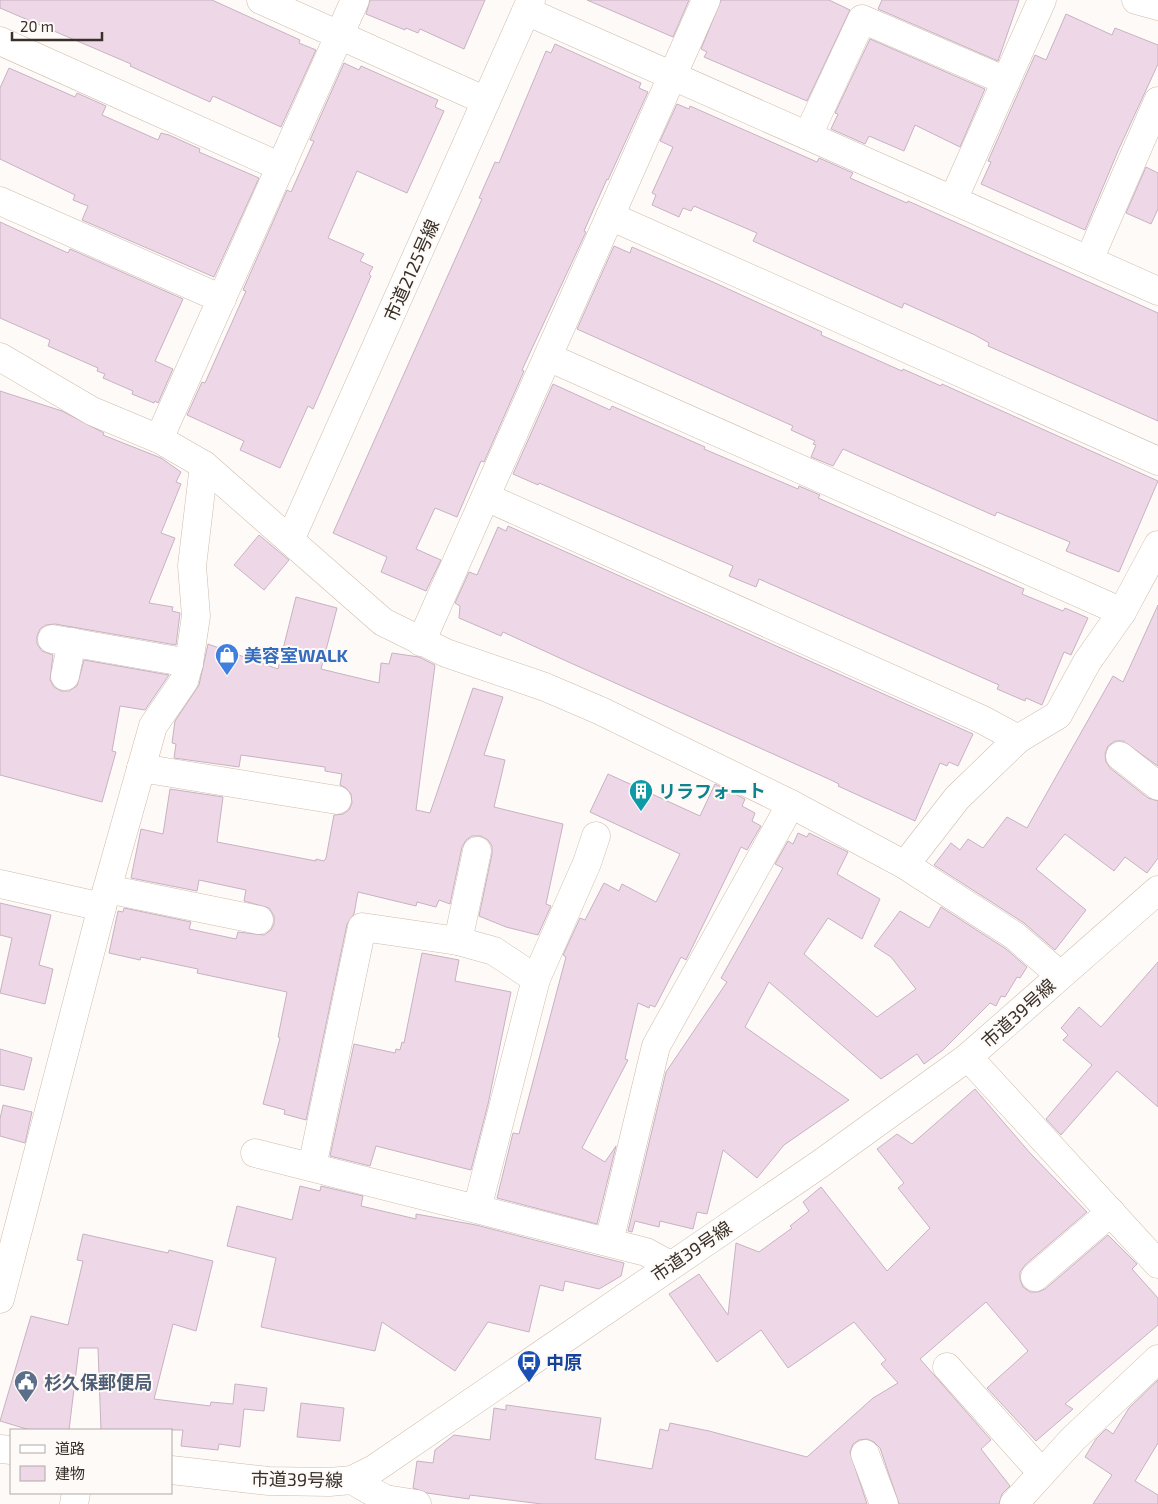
<svg xmlns="http://www.w3.org/2000/svg" width="1158" height="1504" font-family="'Exo 2','Noto Sans JP',sans-serif">
  <style>
    .building { fill: #eed8e8; stroke: #c7b2c1 }
    .lines { fill: none; stroke-linecap: round; stroke-linejoin: round }
    .minor-casing { stroke: #cfbcab; stroke-width: 29 }
    .minor { stroke: #fff; stroke-width: 28 }
    .labels { text-anchor: middle; dominant-baseline: central; stroke-width: 4; stroke-linejoin: round; paint-order: stroke }
    .street-label { font-size: 18px; fill: #383029; stroke: #fefaf7 }
    .shop-label { font-size: 18px; font-weight: bold; fill: #366cbe; stroke: #fefaf7; text-anchor: start }
    .culture-label { font-size: 18px; font-weight: bold; fill: #0d838f; stroke: #fefaf7; text-anchor: start }
    .transit-label { font-size: 18px; font-weight: bold; fill: #164399; stroke: #fefaf7; text-anchor: start }
    .service-label { font-size: 18px; font-weight: bold; fill: #4e5e75; stroke: #fefaf7; text-anchor: start }
  </style>
  <rect width="100%" height="100%" fill="#fefaf7"/>
  <g class="building">
    <polygon points="0,0 212,0 300,40 299,43 316,50 281,127 213,96 210,102 130,66 131,64 0,8"/>
    <polygon points="370,0 485,0 464,49 420,29 418,33 406,28 405,30 366,14"/>
    <polygon points="587,0 689,0 673,37"/>
    <polygon points="721,0 829,0 850,10 807,101 704,57 707,52 701,49"/>
    <polygon points="882,0 1019,0 998,61 878,9"/>
    <polygon points="1066,14 1112,35 1115,28 1158,45 1158,64 1118,151 1085,230 981,184 991,162 988,161 1035,55 1046,60"/>
    <polygon points="870,39 985,89 960,147 915,125 904,151 869,136 865,144 831,129 838,114 835,113"/>
    <polygon points="555,44 641,83 639,88 648,92 608,180 607,179 584,231 586,232 522,370 524,371 484,462 481,461 457,517 435,508 416,549 441,560 426,591 381,572 387,557 333,533 482,199 479,198 495,162 499,163 546,51 551,53"/>
    <polygon points="344,63 359,70 361,66 438,100 435,107 444,111 407,193 357,171 328,238 364,254 360,261 373,267 369,274 371,276 313,409 308,406 280,468 240,450 244,441 187,415 202,382 205,383 246,291 243,290 287,190 291,192 314,141 310,140"/>
    <polygon points="9,68 75,97 77,93 106,106 102,115 158,140 161,133 169,135 200,149 199,152 259,178 214,277 82,220 88,206 73,200 75,195 0,159 0,88"/>
    <polygon points="677,104 689,109 690,106 817,162 819,158 853,173 850,178 907,203 908,201 1158,313 1158,421 988,346 989,343 975,335 904,303 902,308 753,241 757,233 694,206 691,211 683,208 679,217 652,205 656,195 652,193 673,147 660,141"/>
    <polygon points="1146,167 1158,173 1158,209 1151,224 1126,213"/>
    <polygon points="0,222 68,253 70,249 183,299 155,361 173,369 158,403 155,401 154,403 132,394 133,391 103,378 105,374 97,371 98,368 48,346 50,340 0,318"/>
    <polygon points="614,246 630,253 632,247 713,282 822,332 821,335 902,371 903,369 941,386 942,384 1158,481 1119,572 1066,551 1070,542 997,512 995,516 843,449 833,466 811,457 816,445 813,444 815,441 791,430 793,426 577,329"/>
    <polygon points="553,384 610,410 612,406 705,447 704,449 798,489 799,486 820,495 818,498 1024,589 1022,594 1063,611 1065,608 1088,618 1071,655 1064,652 1042,705 1026,698 1025,701 997,689 999,685 759,579 756,587 729,576 733,566 539,483 538,485 513,474"/>
    <polygon points="0,391 62,411 104,433 103,435 161,458 181,472 176,482 181,484 161,533 175,538 149,603 173,607 172,611 180,613 176,645 55,624 46,625 40,629 37,636 37,644 42,651 53,655 50,680 54,687 61,691 69,691 77,686 84,660 169,675 145,710 120,706 112,751 116,752 102,802 0,775"/>
    <polygon points="508,526 973,734 958,766 949,762 947,766 940,763 915,821 838,786 839,784 831,780 564,660 503,632 501,636 459,618 460,606 455,603 469,572 477,575 498,527 506,531"/>
    <polygon points="259,535 289,560 264,590 234,565"/>
    <polygon points="296,597 337,608 321,669 379,683 381,663 389,664 392,653 419,657 435,665 416,810 430,813 473,688 503,697 484,755 505,760 494,807 563,824 546,904 551,906 538,935 506,927 479,916 492,854 492,846 488,840 481,836 472,836 466,840 462,847 450,904 439,900 436,907 417,902 416,906 358,892 354,914 347,924 306,1120 284,1114 285,1110 263,1104 280,1038 278,1037 287,992 197,973 198,969 141,957 140,960 109,953 118,911 123,912 124,908 191,922 189,929 236,939 238,932 264,935 271,930 274,924 274,916 269,908 244,901 246,890 199,880 197,891 131,878 141,829 163,834 170,789 223,797 217,842 316,861 316,859 324,861 326,858 334,815 343,814 349,810 352,803 351,794 346,788 340,785 342,774 325,771 325,767 241,755 239,767 174,758 176,744 172,743 175,721 199,685 208,644 278,669"/>
    <polygon points="1158,605 1158,766 1123,741 1115,741 1108,746 1105,754 1106,762 1110,768 1148,798 1158,801 1158,858 1147,873 1125,857 1114,871 1065,834 1036,869 1086,910 1055,950 1024,923 934,865 951,843 960,850 968,839 983,848 1007,817 1027,828 1113,676 1123,682"/>
    <polygon points="608,774 700,816 715,784 745,799 742,806 755,813 752,821 761,826 747,850 741,847 686,960 681,957 655,1007 650,1005 649,1008 638,1003 625,1059 628,1060 582,1148 605,1162 616,1146 597,1224 497,1198 513,1133 519,1134 566,957 563,955 580,918 585,920 604,883 619,891 622,884 656,902 680,854 590,812"/>
    <polygon points="798,833 807,837 809,833 848,852 837,874 880,899 862,939 828,918 804,954 877,1017 916,989 891,957 874,946 900,911 929,928 941,907 1006,949 1027,967 1020,978 1017,977 1005,997 1001,996 996,1006 990,1003 943,1050 924,1064 917,1054 881,1079 769,982 745,1027 849,1100 784,1145 757,1178 723,1150 707,1214 697,1212 693,1229 660,1221 659,1227 635,1221 632,1232 628,1231 666,1072 727,982 721,978 783,868 775,864 788,841 793,844"/>
    <polygon points="0,903 51,915 39,965 53,969 45,1004 0,993 12,938 0,935"/>
    <polygon points="422,953 459,960 455,981 511,992 488,1104 471,1170 376,1146 370,1166 330,1156 354,1044 395,1053 396,1049 400,1050 402,1042 404,1043"/>
    <polygon points="1158,962 1158,1107 1117,1071 1061,1135 1046,1119 1092,1065 1063,1040 1068,1035 1061,1028 1079,1007 1101,1027"/>
    <polygon points="0,1049 32,1058 24,1090 0,1085"/>
    <polygon points="975,1089 1030,1153 1087,1212 1025,1265 1020,1272 1020,1279 1023,1287 1030,1292 1038,1292 1045,1289 1108,1235 1137,1264 1132,1269 1158,1298 1158,1325 1065,1404 1073,1409 1036,1441 987,1388 1028,1351 986,1302 920,1359 991,1440 981,1449 1010,1486 1002,1494 999,1504 899,1504 880,1448 874,1442 867,1439 859,1440 853,1444 850,1452 867,1504 542,1504 470,1495 469,1499 427,1493 413,1488 417,1461 433,1463 435,1450 454,1435 490,1440 494,1408 506,1410 506,1405 601,1418 595,1459 652,1469 660,1429 668,1431 670,1423 709,1431 807,1457 873,1398 898,1383 881,1364 886,1360 854,1322 788,1368 761,1330 717,1362 669,1294 699,1274 728,1315 736,1243 759,1252 792,1228 790,1226 809,1211 803,1202 821,1187 887,1271 930,1228 898,1188 904,1183 877,1149 897,1134 912,1144"/>
    <polygon points="3,1105 32,1112 25,1143 0,1136 0,1119"/>
    <polygon points="300,1186 320,1191 321,1186 363,1196 361,1206 416,1219 416,1214 476,1225 624,1263 621,1276 599,1289 565,1281 563,1291 540,1285 529,1332 488,1322 455,1371 382,1322 375,1351 261,1327 276,1258 227,1246 237,1206 292,1220"/>
    <polygon points="83,1234 168,1253 169,1250 213,1261 196,1331 173,1324 154,1399 210,1406 211,1402 233,1404 235,1384 267,1388 264,1411 244,1409 240,1447 219,1444 218,1450 181,1446 183,1430 101,1430 98,1348 79,1348 69,1430 30,1430 0,1421 31,1316 68,1325 83,1261 77,1260"/>
    <polygon points="1158,1380 1158,1443 1135,1481 1158,1495 1158,1504 1093,1504 1112,1475 1085,1457 1096,1439 1106,1429 1113,1434 1129,1408"/>
    <polygon points="301,1403 344,1408 340,1441 297,1437"/>
  </g>
  <g class="lines">
    <g class="minor-casing">
      <g id="minor">
        <polyline points="261,0 486,101"/>
        <polyline points="1136,0 1158,6"/>
        <polyline points="526,11 1158,291"/>
        <polyline points="0,41 281,167"/>
        <polyline points="808,135 862,19 1006,81"/>
        <polyline points="953,200 1042,0"/>
        <polyline points="0,201 222,299"/>
        <polyline points="610,216 1158,461"/>
        <polyline points="1089,260 1158,101"/>
        <polyline points="0,357 92,411 159,439 204,465 383,622 446,653 545,687 601,711 791,804 905,865 1015,936 1060,975"/>
        <polyline points="548,357 1122,612"/>
        <polyline points="159,439 355,0"/>
        <polyline points="486,497 983,720 1018,739"/>
        <polyline points="290,540 531,0"/>
        <polyline points="52,639 189,663"/>
        <polyline points="421,642 706,0"/>
        <polyline points="65,676 72,642"/>
        <polyline points="1120,756 1158,786"/>
        <polyline points="141,768 337,800"/>
        <polyline points="905,865 957,798 1018,739 1058,715 1087,662 1122,612 1158,545"/>
        <polyline points="0,884 102,907"/>
        <polyline points="107,889 259,920"/>
        <polyline points="458,941 477,851"/>
        <polyline points="968,1057 1158,1264"/>
        <polyline points="255,1153 646,1252 670,1265"/>
        <polyline points="312,1167 362,927 458,941 494,951 536,979"/>
        <polyline points="477,1209 536,979 587,863 596,836"/>
        <polyline points="609,1242 656,1046 791,804"/>
        <polyline points="1035,1277 1111,1212"/>
        <polyline points="0,1299 102,907 153,726 184,681 189,663 196,616 192,566 204,465"/>
        <polyline points="947,1367 1042,1473"/>
        <polyline points="0,1449 11,1450"/>
        <polyline points="865,1454 884,1504"/>
        <polyline points="171,1470 269,1481 329,1482 352,1480 374,1469 820,1164 968,1057 1158,890"/>
        <polyline points="352,1480 385,1499 417,1504"/>
        <polyline points="74,1504 76,1493"/>
        <polyline points="1014,1504 1073,1439 1158,1359"/>
      </g>
    </g>
    <use href="#minor" class="minor"/>
  </g>
  <defs>
    <g id="shop-pin" transform="scale(1.25)"><path d="M0 17L-7.5 6A9.5 9.5 0 1 1 7.5 6Z" fill="#3f7fe0" stroke="#fefaf7"/><path d="M-5-2.5h2.3a2.7 3.5 0 0 1 5.4 0H5L5.5 6h-11ZM-1.5-2.5h3a1.5 2.3 0 0 0-3 0Z" fill="#fff"/></g>
    <g id="building-pin" transform="scale(1.25)"><path d="M0 17L-7.5 6A9.5 9.5 0 1 1 7.5 6Z" fill="#0f9aa8" stroke="#fefaf7"/><path d="M-4-6H4V6H1V3H-1V6H-4ZM-2.5-4.3h1.7v1.8h-1.7ZM.8-4.3h1.7v1.8H.8ZM-2.5-1h1.7V.8h-1.7ZM.8-1h1.7V.8H.8Z" fill="#fff"/></g>
    <g id="bus-pin" transform="scale(1.25)"><path d="M0 17L-7.5 6A9.5 9.5 0 1 1 7.5 6Z" fill="#1a4fb4" stroke="#fefaf7"/><path d="M-5-6H5V4H4V6H2V4H-2V6H-4V4H-5ZM-3.5-4V0h7V-4ZM-3.5 1.2v1.5H-2V1.2ZM2 1.2v1.5H3.5V1.2Z" fill="#fff"/></g>
    <g id="civic-pin" transform="scale(1.25)"><path d="M0 17L-7.5 6A9.5 9.5 0 1 1 7.5 6Z" fill="#5c6f8a" stroke="#fefaf7"/><path d="M-.6-6.5H3V-4.5H.6V-3L4-1V1h2V6H-6V1h2V-1L-.6-3ZM-1.2 2.5V6h2.4V2.5Z" fill="#fff"/></g>
  </defs>
  <g fill-rule="evenodd">
    <use href="#shop-pin" x="227" y="655"/>
    <use href="#building-pin" x="641" y="791"/>
    <use href="#bus-pin" x="529" y="1362"/>
    <use href="#civic-pin" x="26" y="1382"/>
  </g>
  <g class="labels">
    <g class="street-label">
      <text transform="translate(411 270) rotate(-66)">市道2125号線</text>
      <text transform="translate(1018 1013) rotate(-42)">市道39号線</text>
      <text transform="translate(691 1251) rotate(-34)">市道39号線</text>
      <text transform="translate(297 1479) rotate(1)">市道39号線</text>
    </g>
    <g class="shop-label">
      <text x="244" y="655">美容室WALK</text>
    </g>
    <g class="culture-label">
      <text x="658" y="791">リラフォート</text>
    </g>
    <g class="transit-label">
      <text x="546" y="1362">中原</text>
    </g>
    <g class="service-label">
      <text x="44" y="1382">杉久保郵便局</text>
    </g>
  </g>
  <rect x="10" y="1429" width="162" height="65" fill="#fefaf7" stroke="#afa9a5"/>
  <rect x="20" y="1445" width="25" height="8" fill="#ffffff" stroke="#afa9a5"/>
  <text x="55" y="1454" font-size="15" fill="#383029">道路</text>
  <rect x="20" y="1466" width="25" height="15" fill="#eed8e8" stroke="#afa9a5"/>
  <text x="55" y="1479" font-size="15" fill="#383029">建物</text>
  <path d="M12 32v8h90v-8" fill="none" stroke="#383029" stroke-width="2.5"/>
  <text x="20" y="32" font-size="15" fill="#383029" stroke="#fefaf7" stroke-width="4" paint-order="stroke">20 m</text>
</svg>
